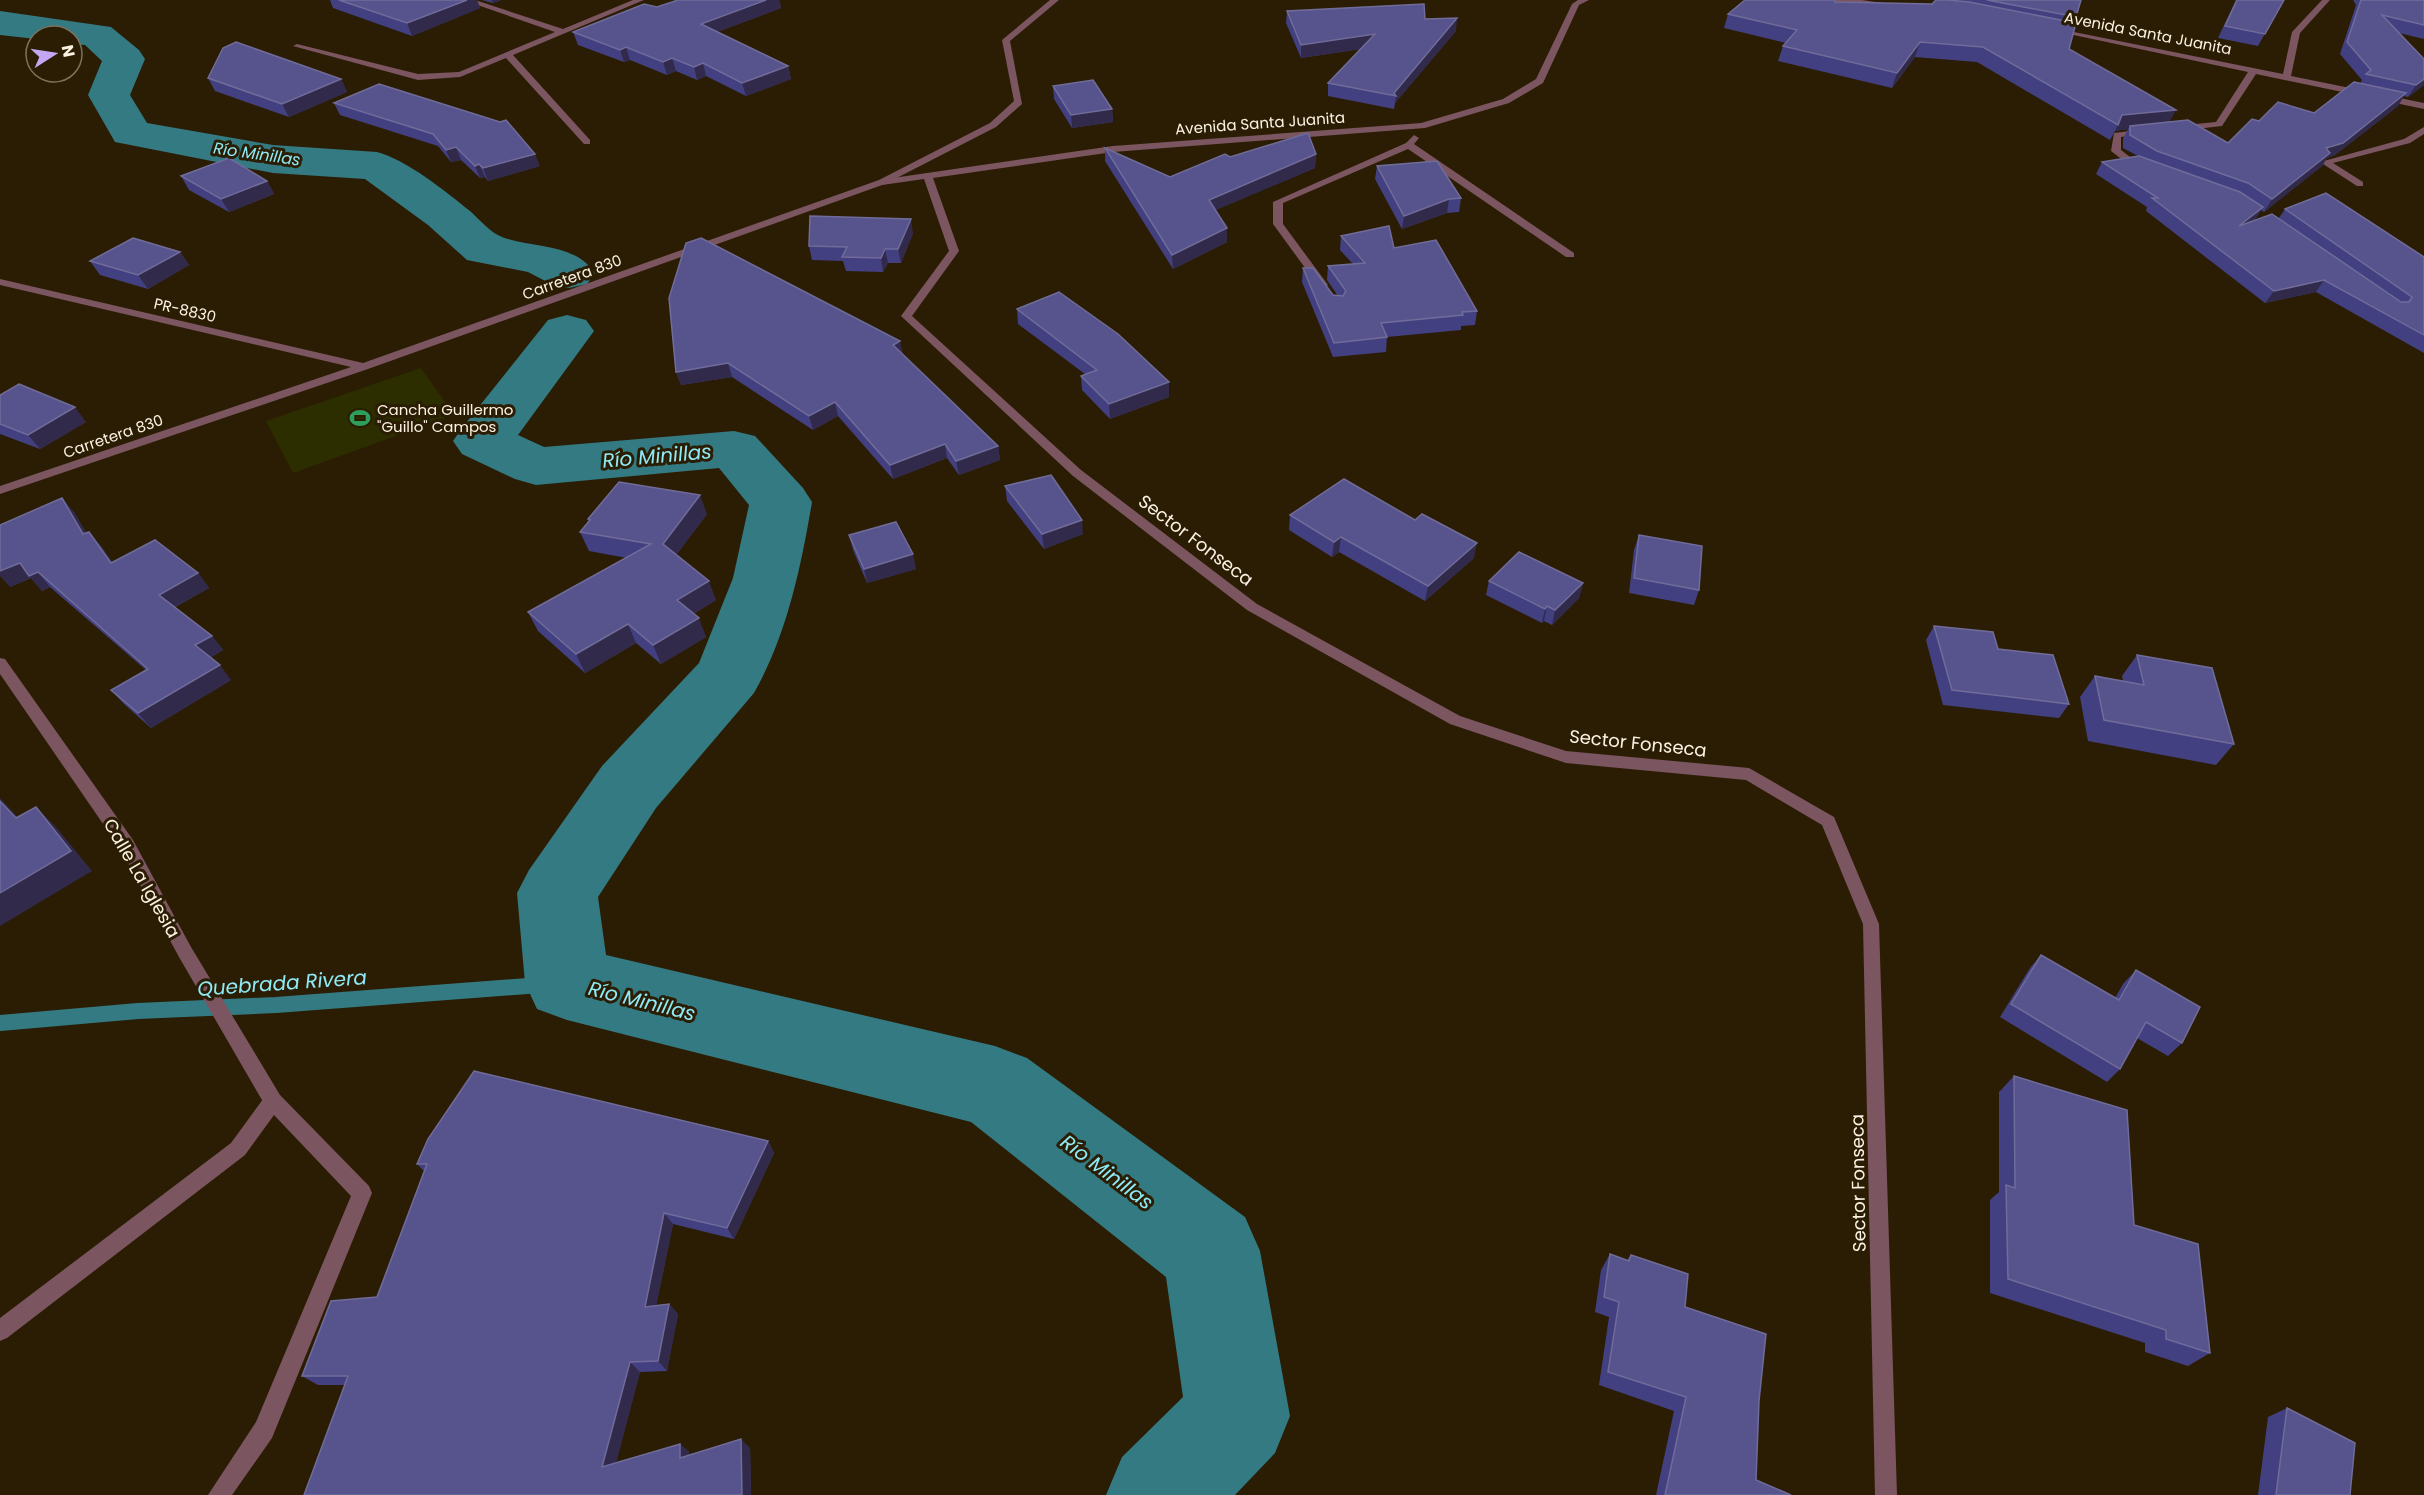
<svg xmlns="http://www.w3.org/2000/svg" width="2424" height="1495" font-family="Poppins,sans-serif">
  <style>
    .green { fill: #2c2e00 }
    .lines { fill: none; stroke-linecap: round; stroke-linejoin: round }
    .stream { stroke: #347a83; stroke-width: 16 }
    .river { fill: #347a83; fill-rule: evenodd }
    .service { fill: #7b5560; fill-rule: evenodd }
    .minor { fill: #7b5560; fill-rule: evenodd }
    .tertiary { fill: #7b5560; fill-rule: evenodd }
    .wall { fill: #434081 }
    .shaded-wall { fill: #312a4a }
    .building { fill: #57538c; stroke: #706c9a; stroke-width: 1.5 }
    .labels { text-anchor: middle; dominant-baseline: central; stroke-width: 6; stroke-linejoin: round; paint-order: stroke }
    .far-street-label { font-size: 15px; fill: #fbf2e3; stroke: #2b1d03 }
    .far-poi-label { font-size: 15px; fill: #fbf2e3; stroke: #2b1d03; text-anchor: start }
    .far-water-label { font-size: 16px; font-style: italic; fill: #8feaf7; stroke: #2b1d03 }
    .street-label { font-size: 18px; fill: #fbf2e3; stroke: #2b1d03 }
    .water-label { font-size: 20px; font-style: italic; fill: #8feaf7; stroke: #2b1d03 }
  </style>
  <rect width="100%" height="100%" fill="#2b1d03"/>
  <polygon class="green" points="421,368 454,415 293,473 266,421"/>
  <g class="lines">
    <polyline class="stream" points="0,1023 138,1011 276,1005 567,983"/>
    <g class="river">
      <path d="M 0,11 L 111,27 L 139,50 L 145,59 L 130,95 L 147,123 L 273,145 L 377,152 C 407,160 445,191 470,211 C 479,219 491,233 502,237 C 534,249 573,242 595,273 L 587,284 L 569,288 L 551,284 L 528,272 L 467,260 L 428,225 L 365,179 L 273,173 L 115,142 L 88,95 L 102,61 L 85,45 L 72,44 L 72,36 L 36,36 L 36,39 L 0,35 Z"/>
      <path d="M 567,315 L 586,320 L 594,331 L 518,435 L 544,447 L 734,431 L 755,436 L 803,488 L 812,502 C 801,567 787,635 754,693 L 656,808 L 598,897 L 606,955 L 995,1046 L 1027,1058 L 1245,1217 L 1260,1251 L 1290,1416 L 1275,1453 L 1235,1495 L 1106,1495 L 1122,1457 L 1183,1397 L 1166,1277 L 971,1122 L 567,1020 L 537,1009 L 525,983 L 517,893 L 529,870 L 602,766 L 699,663 L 733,578 L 749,505 L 719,468 L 536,485 L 515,479 L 462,454 L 453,441 L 462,428 L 548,320 Z"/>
    </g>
    <polygon class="service" points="273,1092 280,1095 369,1186 372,1193 272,1438 232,1495 208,1495 256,1422 351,1196 274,1115 245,1155 7,1338 0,1341 0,1318 231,1143 266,1095"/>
    <g class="minor">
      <polygon points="463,0 475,0 563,29 633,0 644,0 513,55 590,140 590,144 584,144 506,58 460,77 418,80 293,46 297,44 418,74 459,72 555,32"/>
      <polygon points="1578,0 1589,0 1579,5 1543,83 1509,103 1425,128 1113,152 933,178 959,251 912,316 1081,470 1257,604 1460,716 1566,751 1749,768 1834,817 1879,924 1897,1495 1875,1495 1863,924 1822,825 1746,780 1566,763 1450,724 1247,610 1073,476 901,316 949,251 924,179 882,185 879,184 879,180 1113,146 1421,123 1503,99 1536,79 1572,4"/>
      <polygon points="1825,0 1862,0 1889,4 1885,6 1829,2"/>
      <polygon points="2322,0 2330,0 2300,33 2291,76 2424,103 2424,109 2256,74 2222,126 2178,131 2173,128 2175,126 2216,122 2248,72 2050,30 2054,28 2283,74 2292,32"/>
      <polygon points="2424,127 2424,134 2410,143 2333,163 2363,182 2363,186 2357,186 2320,162 2404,139"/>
      <polygon points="2146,129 2151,132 2149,134 2121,137 2121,150 2134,160 2145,164 2145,168 2128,164 2111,151 2114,133"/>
      <polygon points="1414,135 1419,138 1414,144 1574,253 1574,257 1566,257 1408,149 1283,203 1283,224 1328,285 1323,288 1319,287 1273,224 1273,202 1406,143"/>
      <polygon points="0,658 5,659 133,840 191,947 280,1095 282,1101 280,1107 273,1110 266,1107 179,957 121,850 0,674"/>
    </g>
    <polygon class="tertiary" points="1050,0 1059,0 1010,41 1022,104 996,127 885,184 368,369 0,494 0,486 351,367 0,285 0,279 363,363 879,180 990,123 1014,101 1002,40"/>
  </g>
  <g class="wall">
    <polygon points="330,0 477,0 480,8 412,36 333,8"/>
    <polygon points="482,0 501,0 493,3"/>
    <polygon points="678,0 779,0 781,8 717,32 788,66 791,79 746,96 706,76 697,80 676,71 667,75 630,60 624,62 578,45 573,32 657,7"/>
    <polygon points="1936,0 2081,0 2076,17 2074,22 2069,49 2169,122 2228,143 2259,121 2314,113 2360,84 2362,80 2340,54 2356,5 2353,0 2424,0 2424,39 2399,33 2424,59 2424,85 2408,97 2404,96 2398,106 2335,155 2327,158 2322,166 2264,212 2261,210 2255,220 2279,218 2285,209 2424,257 2424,353 2316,292 2265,303 2146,211 2147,207 2096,174 2102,162 2138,156 2123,148 2123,139 2128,129 2115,131 2110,140 1977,62 1915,57 1892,88 1778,61 1783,46 1786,43 1724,28 1728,14 1835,2 1932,4"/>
    <polygon points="2236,0 2284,0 2258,46 2218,38"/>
    <polygon points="1287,11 1425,19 1456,31 1395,103 1394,109 1328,96 1328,83 1361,49 1301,58 1286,23"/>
    <polygon points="208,78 341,79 347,92 289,117 215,91"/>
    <polygon points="1053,86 1112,109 1113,122 1072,128 1054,99"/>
    <polygon points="334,103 540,166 488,181 485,177 480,178 461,160 451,162 438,146 340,115"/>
    <polygon points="1105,148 1170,177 1230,157 1316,154 1315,168 1215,210 1227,228 1227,242 1173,269 1105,161"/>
    <polygon points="1377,166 1461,198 1459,212 1447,213 1402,229 1375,179"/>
    <polygon points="181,176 267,181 274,194 229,212 189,190"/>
    <polygon points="913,233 901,263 888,263 883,272 846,271 843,261 812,260 809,246"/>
    <polygon points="1341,236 1394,248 1477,311 1475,325 1461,326 1461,330 1387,337 1386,352 1333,357 1302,282 1303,268 1333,295 1338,296 1327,280 1328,266 1353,264 1340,250"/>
    <polygon points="180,252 189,265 148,289 100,275 90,261"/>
    <polygon points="669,298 903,355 998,446 1000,460 959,475 947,458 893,479 838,416 813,430 732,377 681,385 676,372"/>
    <polygon points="1017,309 1169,397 1110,419 1082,390 1081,376 1085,374 1018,324"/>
    <polygon points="0,395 86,422 40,449 0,434"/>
    <polygon points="1005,486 1083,534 1044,549 1007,501"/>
    <polygon points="74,512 86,533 101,546 112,562 198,573 209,588 175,607 212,636 223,650 210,658 231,680 151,728 124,704 111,690 146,670 50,587 42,591 31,578 10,587"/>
    <polygon points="707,514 676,555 716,600 693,614 706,637 661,664 636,643 585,673 538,631 528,612 627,558 589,551 580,532 589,522 588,519"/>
    <polygon points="1290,515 1474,558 1425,601 1339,552 1332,557 1289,530"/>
    <polygon points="849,535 916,569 867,583 853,550"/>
    <polygon points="1639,535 1699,590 1694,605 1629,593 1634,550"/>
    <polygon points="1489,581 1583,583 1579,598 1552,625 1544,621 1542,623 1486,595"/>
    <polygon points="1934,626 1998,649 2069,704 2059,718 1943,705 1926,640"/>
    <polygon points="2137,655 2234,744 2216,765 2088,741 2080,697 2095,676 2123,681 2122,676"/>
    <polygon points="2041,955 2115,998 2123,984 2136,970 2182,1043 2168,1056 2137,1038 2120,1069 2107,1082 2000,1017 2030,968"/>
    <polygon points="2014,1076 2134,1225 2210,1353 2188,1366 2145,1352 2145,1343 1990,1293 1990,1200 1999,1192 1999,1092"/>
    <polygon points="768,1141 774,1153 734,1239 673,1224 656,1306 669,1304 678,1314 667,1371 640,1372 616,1462 680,1444 689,1452 689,1455 750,1448 751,1495 304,1495 345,1385 318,1385 302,1376 377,1297 424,1171 417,1164"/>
    <polygon points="1610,1254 1627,1260 1631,1255 1685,1307 1759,1401 1756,1480 1791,1495 1656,1495 1674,1411 1599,1385 1609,1317 1595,1312 1601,1270"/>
    <polygon points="2287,1408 2350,1495 2258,1495 2268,1417"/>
  </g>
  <g class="shaded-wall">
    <polygon points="467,0 477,0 480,8 412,36 407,23"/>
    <polygon points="491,0 501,0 493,3"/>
    <polygon points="766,0 779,0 781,8 704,37 701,24"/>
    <polygon points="1457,18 1456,31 1395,103 1396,96 1394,93"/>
    <polygon points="1375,34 1373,47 1301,58 1301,45"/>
    <polygon points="1920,42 1915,57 1892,88 1897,73"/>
    <polygon points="626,47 630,60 624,62 620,50"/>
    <polygon points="672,58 676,71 667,75 663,62"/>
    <polygon points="703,63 706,76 697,80 694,67"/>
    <polygon points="788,66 791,79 746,96 742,83"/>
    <polygon points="341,79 347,92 289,117 282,104"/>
    <polygon points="2424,79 2424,85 2408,97 2416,85"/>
    <polygon points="2406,93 2398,106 2335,155 2327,158 2322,166 2264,212 2272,199 2326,148"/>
    <polygon points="1112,109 1113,122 1072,128 1071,115"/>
    <polygon points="2176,110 2168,125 2130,126 2128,129 2115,131 2122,115"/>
    <polygon points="456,147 461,160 451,162 446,150"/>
    <polygon points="535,154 540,166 488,181 483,168"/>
    <polygon points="1316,154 1315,168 1209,213 1209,200"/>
    <polygon points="479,164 485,177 480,178 475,166"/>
    <polygon points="267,181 274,194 229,212 221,199"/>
    <polygon points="1449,199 1447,213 1402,229 1404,216"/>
    <polygon points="2263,207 2255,220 2239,226"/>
    <polygon points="911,219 913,233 901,263 898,249"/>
    <polygon points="1227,228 1227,242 1173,269 1172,255"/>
    <polygon points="885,249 888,263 883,272 881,258"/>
    <polygon points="180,252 189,265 148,289 138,275"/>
    <polygon points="2324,280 2316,292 2265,303 2274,291"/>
    <polygon points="900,341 903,354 893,345"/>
    <polygon points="728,363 732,377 681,385 676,372"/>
    <polygon points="1169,382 1169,397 1110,419 1109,404"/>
    <polygon points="835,402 838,416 813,430 809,416"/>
    <polygon points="75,407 86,422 40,449 28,435"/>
    <polygon points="945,444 947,458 893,479 890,465"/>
    <polygon points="998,446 1000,460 959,475 956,461"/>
    <polygon points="700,495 707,514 670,563 663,544"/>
    <polygon points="62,498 74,512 95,549 83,534"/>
    <polygon points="1082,520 1083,534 1044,549 1042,534"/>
    <polygon points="89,532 101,546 123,578 111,563"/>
    <polygon points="1341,537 1339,552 1332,557 1334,542"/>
    <polygon points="1477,543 1474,558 1425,601 1428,586"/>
    <polygon points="913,554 916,569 867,583 864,569"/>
    <polygon points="20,563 38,572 50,587 42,591 31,578 10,587 0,576 0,571"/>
    <polygon points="198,573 209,588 170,609 159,595"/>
    <polygon points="709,581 716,600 684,619 677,600"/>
    <polygon points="1583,583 1579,598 1552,625 1555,610"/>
    <polygon points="1547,606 1544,621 1542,623 1545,609"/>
    <polygon points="699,618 706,637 661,664 653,645"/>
    <polygon points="628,624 636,643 585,673 576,654"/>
    <polygon points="212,636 223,650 207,660 195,645"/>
    <polygon points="220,665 231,680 151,728 138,713"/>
    <polygon points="0,798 37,838 16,818 0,801"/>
    <polygon points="36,807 56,827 92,871 0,926 0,893"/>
    <polygon points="768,1141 774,1153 734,1239 727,1228"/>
    <polygon points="664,1213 673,1224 654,1317 645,1307"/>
    <polygon points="669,1304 678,1314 667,1371 658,1361"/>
    <polygon points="630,1362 640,1372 613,1475 602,1467"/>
    <polygon points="741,1439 750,1448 751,1495 742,1495"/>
    <polygon points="680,1444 689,1452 689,1466 680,1458"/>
  </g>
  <g class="building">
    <polygon points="339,0 467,0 407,23"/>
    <polygon points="678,0 766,0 701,24 788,66 742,83 703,63 694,67 672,58 663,62 626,47 620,50 573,32 644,4 657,7"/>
    <polygon points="1745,0 1835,0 1835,2 1932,4 1936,0 1948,0 1969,2 2076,23 2069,49 2176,110 2122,115 2118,125 1983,47 1920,42 1897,73 1783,46 1797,30 1728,14"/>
    <polygon points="1987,0 2081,0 2076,17"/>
    <polygon points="2237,0 2284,0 2265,34 2225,26"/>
    <polygon points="2361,0 2424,0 2424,25 2382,15 2424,59 2424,79 2416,85 2366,74 2371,70 2347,42"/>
    <polygon points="1424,4 1425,19 1457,18 1394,93 1396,96 1328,83 1375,34 1301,45 1287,11"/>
    <polygon points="236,42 341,79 282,104 208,78 223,48"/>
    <polygon points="1093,80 1112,109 1071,115 1053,86"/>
    <polygon points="2354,82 2406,93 2343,143 2326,148 2330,153 2272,199 2248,183 2157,151 2130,135 2130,126 2188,120 2228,143 2252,119 2259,121 2278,102 2314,113"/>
    <polygon points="379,84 500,122 506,120 535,154 483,168 479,164 475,166 456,147 446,150 433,134 334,103"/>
    <polygon points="1308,133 1316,154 1209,200 1227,228 1172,255 1105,148 1170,177 1225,154 1230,157"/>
    <polygon points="2139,156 2240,192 2263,207 2239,226 2272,214 2401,302 2409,302 2412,297 2285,209 2326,193 2424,257 2424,335 2324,280 2274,291 2152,198 2158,198 2102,162"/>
    <polygon points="229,158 267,181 221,199 181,176"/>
    <polygon points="1437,161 1461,198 1449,199 1404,216 1377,166"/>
    <polygon points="810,216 911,219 898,249 885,249 881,258 842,257 847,247 809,246"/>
    <polygon points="1389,226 1394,248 1436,240 1477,311 1462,312 1463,315 1381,323 1387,337 1334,343 1303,268 1313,268 1333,295 1343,296 1346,291 1328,266 1365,263 1341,236"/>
    <polygon points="133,238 180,252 138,275 90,261"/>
    <polygon points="701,238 900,341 893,345 998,446 956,461 945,444 890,465 835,402 809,416 728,363 676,372 669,298 686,243"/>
    <polygon points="1059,292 1118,334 1169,382 1109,404 1081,376 1097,370 1017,309"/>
    <polygon points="19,384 75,407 28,435 0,424 0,395"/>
    <polygon points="1051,475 1082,520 1042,534 1005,486"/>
    <polygon points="1344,479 1415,520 1422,514 1477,543 1428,586 1341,537 1334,542 1290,515"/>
    <polygon points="619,482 700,495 663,544 709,581 677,600 699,618 653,645 628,624 576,654 528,612 651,544 580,532 590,520 588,519"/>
    <polygon points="62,498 83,534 89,532 111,563 155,540 198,573 159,595 212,636 195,645 220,665 138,713 111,690 148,669 38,572 29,576 20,563 0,571 0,525"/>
    <polygon points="896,522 913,554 864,569 849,535"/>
    <polygon points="1639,535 1702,546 1699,590 1634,578"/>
    <polygon points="1519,552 1583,583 1555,610 1547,606 1545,609 1489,581"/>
    <polygon points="1934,626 1993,632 1998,649 2053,655 2069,704 1952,690"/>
    <polygon points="2137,655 2212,668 2234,744 2104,720 2095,676 2144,685"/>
    <polygon points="0,801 16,818 36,807 71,851 0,893"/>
    <polygon points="2041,955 2119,1000 2136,970 2200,1007 2182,1043 2146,1022 2120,1069 2011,1004"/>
    <polygon points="474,1071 768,1141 727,1228 664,1213 645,1307 669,1304 658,1361 630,1362 602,1467 680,1444 680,1458 741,1439 742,1495 304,1495 348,1376 302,1376 331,1301 377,1297 427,1164 417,1164 428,1139"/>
    <polygon points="2014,1076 2127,1110 2134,1225 2198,1244 2210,1353 2166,1339 2166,1330 2008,1279 2006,1185 2015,1188"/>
    <polygon points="1610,1254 1629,1261 1631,1255 1688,1274 1685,1307 1766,1334 1759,1401 1756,1480 1791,1495 1665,1495 1686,1397 1608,1372 1619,1302 1604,1297"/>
    <polygon points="2287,1408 2355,1443 2350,1495 2276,1495"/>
  </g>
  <defs>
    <g id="stadium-bare" transform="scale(1.62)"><path d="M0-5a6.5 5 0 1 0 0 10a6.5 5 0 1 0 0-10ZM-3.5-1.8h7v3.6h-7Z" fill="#2e9e5b" stroke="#2b1d03" stroke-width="2.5" paint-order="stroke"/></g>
  </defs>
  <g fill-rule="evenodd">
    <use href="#stadium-bare" x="360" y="418"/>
  </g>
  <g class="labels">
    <g class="far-street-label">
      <text transform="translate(2148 33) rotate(11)">Avenida Santa Juanita</text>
      <text transform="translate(1260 123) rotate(-4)">Avenida Santa Juanita</text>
      <text transform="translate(572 277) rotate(-20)">Carretera 830</text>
      <text transform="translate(185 310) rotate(13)">PR-8830</text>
      <text transform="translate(113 436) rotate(-19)">Carretera 830</text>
    </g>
    <g class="far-poi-label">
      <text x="377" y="409">Cancha Guillermo<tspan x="377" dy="17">"Guillo" Campos</tspan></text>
    </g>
    <g class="far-water-label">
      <text transform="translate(257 154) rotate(8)">Río Minillas</text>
    </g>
    <g class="street-label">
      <text transform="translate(1196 540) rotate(37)">Sector Fonseca</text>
      <text transform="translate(1638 743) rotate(6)">Sector Fonseca</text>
      <text transform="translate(142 878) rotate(60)">Calle La Iglesia</text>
      <text transform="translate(1858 1183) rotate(-91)">Sector Fonseca</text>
    </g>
    <g class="water-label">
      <text transform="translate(657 456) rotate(-5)">Río Minillas</text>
      <text transform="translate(282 983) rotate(-4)">Quebrada Rivera</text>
      <text transform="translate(642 1001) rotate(14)">Río Minillas</text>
      <text transform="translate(1107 1172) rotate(37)">Río Minillas</text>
    </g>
  </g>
  <g transform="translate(54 54) rotate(78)"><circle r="28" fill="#2b1d03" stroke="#7e725d" stroke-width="1.5"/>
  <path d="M0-4.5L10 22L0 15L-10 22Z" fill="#c3a7f2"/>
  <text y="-9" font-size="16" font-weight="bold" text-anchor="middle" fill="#fbf2e3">N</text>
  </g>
</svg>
